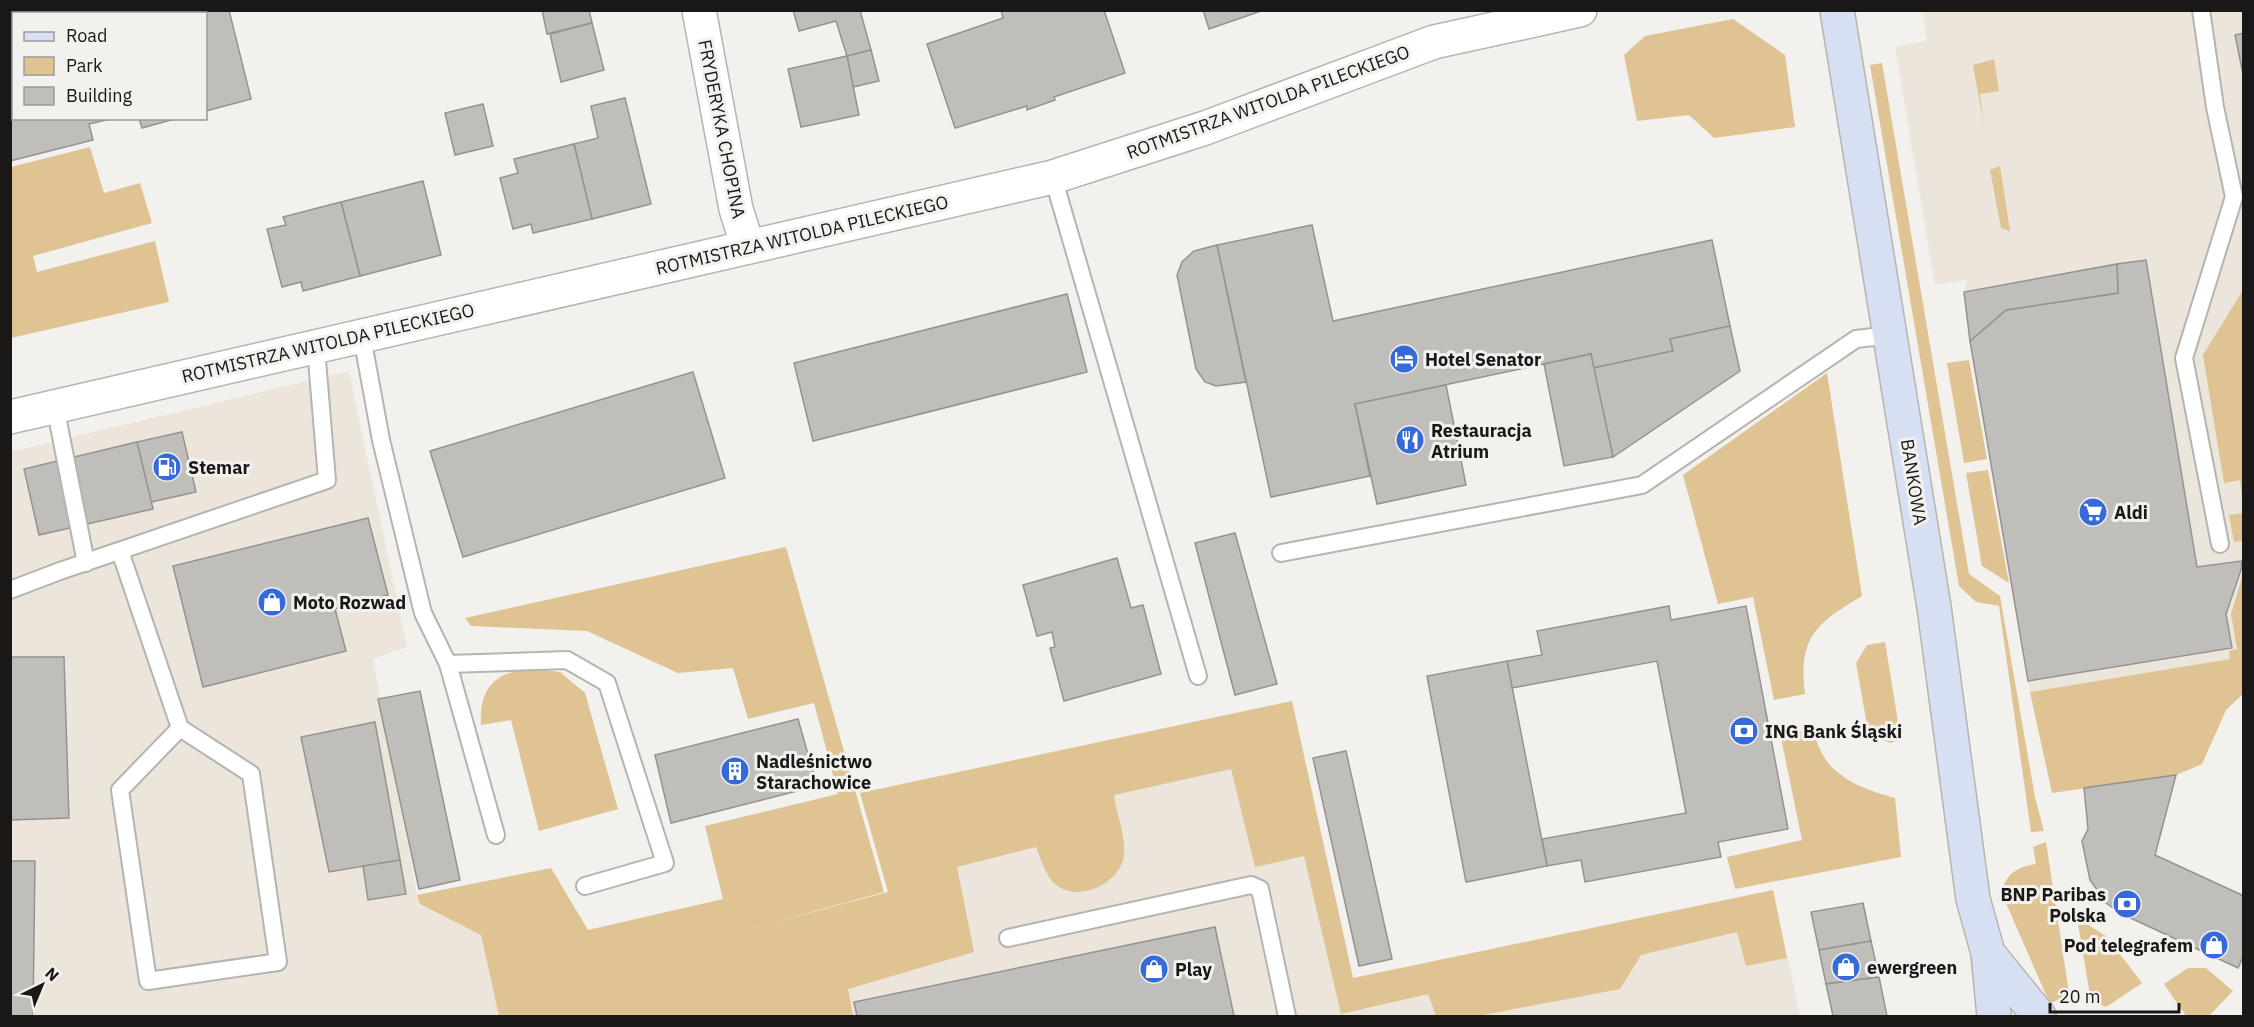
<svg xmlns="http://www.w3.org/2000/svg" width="2254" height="1027" font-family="'IBM Plex Sans',sans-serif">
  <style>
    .built { fill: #ebe5db }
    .green { fill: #dfc392 }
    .building { fill: #c0beba; stroke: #959390; stroke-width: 1.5 }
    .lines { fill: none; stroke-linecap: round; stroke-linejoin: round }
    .lane-casing { stroke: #b6b4b1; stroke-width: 20 }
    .street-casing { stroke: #b6b4b1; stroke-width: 36 }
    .secondary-casing { stroke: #b6b4b1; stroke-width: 36 }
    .lane { stroke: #fff; stroke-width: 16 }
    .street { stroke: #fff; stroke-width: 33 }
    .secondary { stroke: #d7e0f2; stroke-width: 33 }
    .labels { text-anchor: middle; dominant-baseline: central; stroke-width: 6; stroke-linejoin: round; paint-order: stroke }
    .street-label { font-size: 18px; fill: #191817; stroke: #f3f1ee }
    .poi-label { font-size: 18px; font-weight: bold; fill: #191817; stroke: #f3f1ee; text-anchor: start }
  </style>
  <rect width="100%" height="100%" fill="#f3f1ee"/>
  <g class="built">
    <polygon points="1923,11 2243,11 2243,670 2202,764 2176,775 2052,793 2030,692 1970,341 1964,292 1967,280 1935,285 1895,47 1927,41"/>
    <polygon points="349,371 407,647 373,659 417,895 420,904 481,934 499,1016 11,1016 10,452"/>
    <polygon points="1292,701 1353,978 1773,890 1800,1016 664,1016 647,956 888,892 860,793"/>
  </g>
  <g class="green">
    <polygon points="1733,19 1785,55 1795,127 1714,138 1689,115 1637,121 1624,55 1645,36"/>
    <polygon points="1994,59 1999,91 1980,94 1984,126 1973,65"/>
    <polygon points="1882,63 1969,574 2000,596 2035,797 2044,831 2031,832 1999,606 1976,602 1959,586 1870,65"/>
    <polygon points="90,147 104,193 140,183 152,223 33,256 37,272 155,241 169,302 11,338 11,167"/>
    <polygon points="2000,166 2010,231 2001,228 1990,170"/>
    <polygon points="2243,290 2243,506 2240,480 2224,483 2203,355"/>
    <polygon points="1969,360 1987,459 1964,463 1947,363"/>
    <path d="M 1827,373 L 1862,596 C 1815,624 1798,638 1805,694 L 1774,700 L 1753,597 L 1718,604 L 1683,475 Z"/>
    <polygon points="1988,470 2009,583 1982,566 1966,473"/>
    <polygon points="2243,513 2244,513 2243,553 2242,541 2234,542 2229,515"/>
    <path d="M 786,547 L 884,892 L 753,928 L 888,892 L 860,793 L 1292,701 L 1353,978 L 1773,890 L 1787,958 L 1746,966 L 1737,932 L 1641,955 L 1620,989 L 1478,1016 L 1436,1016 L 1428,994 L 1341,1014 L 1304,856 L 1255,867 L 1231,769 L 1114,795 C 1116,813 1126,836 1124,855 C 1122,881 1082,902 1059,887 C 1047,880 1041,859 1036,847 L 957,867 L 974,952 L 848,989 L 853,1016 L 499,1016 L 481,935 L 420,904 L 417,895 L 551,868 L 588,930 L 723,899 L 705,826 L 838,794 L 814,703 L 748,719 L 733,668 L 678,673 L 587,631 L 471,626 L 465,618 Z"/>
    <polygon points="2243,574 2243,694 2226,710 2202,764 2176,775 2052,793 2030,692 2230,659 2229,651 2237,649 2231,614"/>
    <polygon points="1885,642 1901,740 1890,743 1878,738 1867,725 1856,663 1867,645"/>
    <path d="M 535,669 L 560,672 L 585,693 L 618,809 L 539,831 L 511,720 L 481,725 C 479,687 496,670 535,669 Z"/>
    <path d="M 1812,730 C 1816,739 1820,752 1826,760 C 1842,782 1870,791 1895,798 L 1901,857 L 1735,889 L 1727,857 L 1802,840 L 1780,733 Z"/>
    <path d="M 2046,842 L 2069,993 L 2050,1004 L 2002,894 C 2004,874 2018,867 2036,864 L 2033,847 Z"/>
    <polygon points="2077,918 2106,936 2142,983 2106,1007 2091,1001"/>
    <polygon points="2188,968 2206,968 2233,991 2209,1016 2186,1016 2164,984"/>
  </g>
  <g class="building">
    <polygon points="162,10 229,10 251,99 206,111 206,14 157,14"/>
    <polygon points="542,10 589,10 592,23 547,34"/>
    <polygon points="793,10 860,10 871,50 847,56 836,21 799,31"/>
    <polygon points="1001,10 1104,10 1125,73 1054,97 1055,100 1027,110 1027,106 955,128 927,44 1003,18"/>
    <polygon points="1203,10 1264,10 1209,29"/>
    <polygon points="592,23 604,70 561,82 550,34"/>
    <polygon points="2244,33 2244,79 2235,35"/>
    <polygon points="871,50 879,81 853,87 847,56"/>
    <polygon points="847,56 859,115 801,127 788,69"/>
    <polygon points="14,79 14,118 115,118 89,124 93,140 10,161 10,80"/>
    <polygon points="625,98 651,204 592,219 574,144 598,138 591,106"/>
    <polygon points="483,104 493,146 455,155 445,113"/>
    <polygon points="139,118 178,118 142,128"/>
    <polygon points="574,144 592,219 533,233 531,224 513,229 500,178 518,173 514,159"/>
    <polygon points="423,181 441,255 360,276 341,202"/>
    <polygon points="341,202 360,276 303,291 301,282 282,287 267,229 286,225 283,217"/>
    <polygon points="1312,225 1333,321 1712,240 1730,326 1670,339 1673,351 1593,368 1591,354 1355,404 1370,476 1271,497 1217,245"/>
    <polygon points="1217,245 1246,382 1216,386 1205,382 1196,369 1177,275 1182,262 1194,251"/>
    <polygon points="2146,260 2197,567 2241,561 2242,567 2226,614 2232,648 2028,681 1970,341 2006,310 2118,293 2117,264"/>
    <polygon points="2117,264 2118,293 2006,310 1970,341 1964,292"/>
    <polygon points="1067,294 1087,372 813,441 794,363"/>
    <polygon points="1730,326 1740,371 1613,457 1593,368 1673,351 1670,339"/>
    <polygon points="1591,354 1613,457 1564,466 1544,364"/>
    <polygon points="693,372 725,478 463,557 430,451"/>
    <polygon points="1446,385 1466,485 1377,504 1355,404"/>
    <polygon points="182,432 196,492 151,502 137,442"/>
    <polygon points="137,442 153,509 39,535 24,469"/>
    <polygon points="368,518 388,595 335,609 346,651 203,687 173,566"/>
    <polygon points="1235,533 1277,684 1235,695 1195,543"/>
    <polygon points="1117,558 1131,608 1143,605 1161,674 1064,701 1050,648 1055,647 1052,632 1037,636 1023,585"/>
    <polygon points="1669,606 1671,620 1746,606 1788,829 1718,842 1721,857 1585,882 1581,860 1547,866 1542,839 1686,813 1657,661 1512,688 1507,661 1542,655 1537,631"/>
    <polygon points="10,657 64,657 69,818 10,820"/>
    <polygon points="1507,661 1547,866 1466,882 1427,676"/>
    <polygon points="420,691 460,880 419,889 378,699"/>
    <polygon points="798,719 817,786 671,823 655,755"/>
    <polygon points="375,722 400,860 329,872 301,737"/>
    <polygon points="1346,751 1392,959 1359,966 1313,758"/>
    <polygon points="2176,775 2155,855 2244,896 2244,955 2238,968 2122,914 2106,903 2090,880 2082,841 2088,829 2084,788"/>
    <polygon points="400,860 406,894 368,900 363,866"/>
    <polygon points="10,861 35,861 33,1016 10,1016"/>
    <polygon points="1863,903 1871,941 1819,950 1811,912"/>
    <polygon points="1215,927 1234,1016 857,1016 854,1002"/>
    <polygon points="1871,941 1879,977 1826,984 1819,950"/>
    <polygon points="1879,977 1887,1016 1833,1016 1826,984"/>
  </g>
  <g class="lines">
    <g class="lane-casing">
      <g id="lane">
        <polyline points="2201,10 2215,107 2234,197 2184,358 2220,544"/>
        <polyline points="1053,177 1198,676"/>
        <polyline points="362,337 381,440 423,613 448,664 567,660 607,683 665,863 585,886"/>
        <polyline points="55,406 86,563"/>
        <polyline points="120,551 180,728 120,790 148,981 278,962 251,774 180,728"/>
        <polyline points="1281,553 1642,485 1856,339 1891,335"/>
        <polyline points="10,590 60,571 327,480 316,348"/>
        <polyline points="448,664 496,835"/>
        <polyline points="1008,938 1251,885 1260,889 1287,1016"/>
      </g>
    </g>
    <g class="street-casing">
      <g id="street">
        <polyline points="699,10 736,209 748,247"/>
        <polyline points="10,417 1053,177 1205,128 1434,42 1580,10"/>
      </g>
    </g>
    <g class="secondary-casing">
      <g id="secondary">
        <polyline points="1837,10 1934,607 1973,899 1988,953 1994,1016"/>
        <polyline points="1988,953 2039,1016"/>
      </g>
    </g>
    <use href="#lane" class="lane"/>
    <use href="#street" class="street"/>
    <use href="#secondary" class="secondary"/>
  </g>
  <defs>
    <g id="hotel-disc" transform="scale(1.5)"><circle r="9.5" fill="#366ad9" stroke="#f3f1ee"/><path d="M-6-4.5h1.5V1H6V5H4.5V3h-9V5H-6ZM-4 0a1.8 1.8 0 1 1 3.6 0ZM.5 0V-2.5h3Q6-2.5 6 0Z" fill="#fff"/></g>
    <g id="restaurant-disc" transform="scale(1.5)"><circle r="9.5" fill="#366ad9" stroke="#f3f1ee"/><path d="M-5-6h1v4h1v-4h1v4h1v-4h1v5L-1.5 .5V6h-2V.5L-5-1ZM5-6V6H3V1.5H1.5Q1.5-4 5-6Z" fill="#fff"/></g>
    <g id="fuel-disc" transform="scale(1.5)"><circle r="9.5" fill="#366ad9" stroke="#f3f1ee"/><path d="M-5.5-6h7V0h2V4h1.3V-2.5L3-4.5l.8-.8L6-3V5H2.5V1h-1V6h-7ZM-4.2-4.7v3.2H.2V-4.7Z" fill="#fff"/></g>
    <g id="supermarket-disc" transform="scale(1.5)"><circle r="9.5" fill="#366ad9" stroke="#f3f1ee"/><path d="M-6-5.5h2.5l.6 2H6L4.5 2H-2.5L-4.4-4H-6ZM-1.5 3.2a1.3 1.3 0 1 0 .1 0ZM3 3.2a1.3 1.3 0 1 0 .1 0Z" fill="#fff"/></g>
    <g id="shop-disc" transform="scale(1.5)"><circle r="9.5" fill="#366ad9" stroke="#f3f1ee"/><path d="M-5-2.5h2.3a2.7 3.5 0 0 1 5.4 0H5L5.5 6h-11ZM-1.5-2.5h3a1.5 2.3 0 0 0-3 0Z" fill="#fff"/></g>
    <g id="bank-disc" transform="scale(1.5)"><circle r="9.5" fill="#366ad9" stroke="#f3f1ee"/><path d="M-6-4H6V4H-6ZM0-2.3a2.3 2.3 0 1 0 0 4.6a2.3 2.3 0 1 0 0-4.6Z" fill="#fff"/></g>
    <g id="building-disc" transform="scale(1.5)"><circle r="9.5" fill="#366ad9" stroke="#f3f1ee"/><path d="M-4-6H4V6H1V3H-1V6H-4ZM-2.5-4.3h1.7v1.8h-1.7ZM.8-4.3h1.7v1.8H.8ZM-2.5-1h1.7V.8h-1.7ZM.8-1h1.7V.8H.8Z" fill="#fff"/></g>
  </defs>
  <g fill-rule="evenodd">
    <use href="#hotel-disc" x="1404" y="359"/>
    <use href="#restaurant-disc" x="1410" y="440"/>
    <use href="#fuel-disc" x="167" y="467"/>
    <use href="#supermarket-disc" x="2093" y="512"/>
    <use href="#shop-disc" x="272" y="602"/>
    <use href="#bank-disc" x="1744" y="731"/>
    <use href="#building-disc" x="735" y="771"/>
    <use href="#bank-disc" x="2127" y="904"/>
    <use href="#shop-disc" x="2214" y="945"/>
    <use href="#shop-disc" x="1846" y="967"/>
    <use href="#shop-disc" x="1154" y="969"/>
  </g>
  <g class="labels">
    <g class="street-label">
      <text transform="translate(1268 102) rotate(-20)">ROTMISTRZA WITOLDA PILECKIEGO</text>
      <text transform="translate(722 129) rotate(79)">FRYDERYKA CHOPINA</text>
      <text transform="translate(802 235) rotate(-13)">ROTMISTRZA WITOLDA PILECKIEGO</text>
      <text transform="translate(328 343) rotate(-13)">ROTMISTRZA WITOLDA PILECKIEGO</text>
      <text transform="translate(1914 482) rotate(81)">BANKOWA</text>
    </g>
    <g class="poi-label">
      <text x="1425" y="359">Hotel Senator</text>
      <text x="1431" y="430">Restauracja<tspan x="1431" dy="21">Atrium</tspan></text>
      <text x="188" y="467">Stemar</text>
      <text x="2114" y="512">Aldi</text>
      <text x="293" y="602">Moto Rozwad</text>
      <text x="1765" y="731">ING Bank Śląski</text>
      <text x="756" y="761">Nadleśnictwo<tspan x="756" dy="21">Starachowice</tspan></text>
      <text x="2106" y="894" text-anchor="end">BNP Paribas<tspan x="2106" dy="21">Polska</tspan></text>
      <text x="2193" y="945" text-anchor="end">Pod telegrafem</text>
      <text x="1867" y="967">ewergreen</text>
      <text x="1175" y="969">Play</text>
    </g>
  </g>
  <rect width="2254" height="1027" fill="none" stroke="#191817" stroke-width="24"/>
  <rect x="12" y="12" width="195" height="108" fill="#f3f1ee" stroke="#9c9a98" stroke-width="1.5"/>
  <rect x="24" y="32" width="30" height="9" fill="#d7e0f2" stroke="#9c9a98" stroke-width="1.5"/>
  <text x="66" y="42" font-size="18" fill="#191817">Road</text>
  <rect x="24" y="57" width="30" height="18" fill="#dfc392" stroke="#9c9a98" stroke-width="1.5"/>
  <text x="66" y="72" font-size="18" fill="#191817">Park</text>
  <rect x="24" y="87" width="30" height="18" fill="#c0beba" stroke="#9c9a98" stroke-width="1.5"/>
  <text x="66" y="102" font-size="18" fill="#191817">Building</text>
  <g transform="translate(42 985) rotate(43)" stroke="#f3f1ee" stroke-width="4.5" paint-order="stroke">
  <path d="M0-4.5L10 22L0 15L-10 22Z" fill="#191817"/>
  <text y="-9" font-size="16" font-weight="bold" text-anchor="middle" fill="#191817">N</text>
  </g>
  <path d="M2050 1003v9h129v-9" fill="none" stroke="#191817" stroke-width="3"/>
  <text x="2059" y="1003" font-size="18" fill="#191817" stroke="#f3f1ee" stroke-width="4.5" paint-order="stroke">20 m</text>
</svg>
